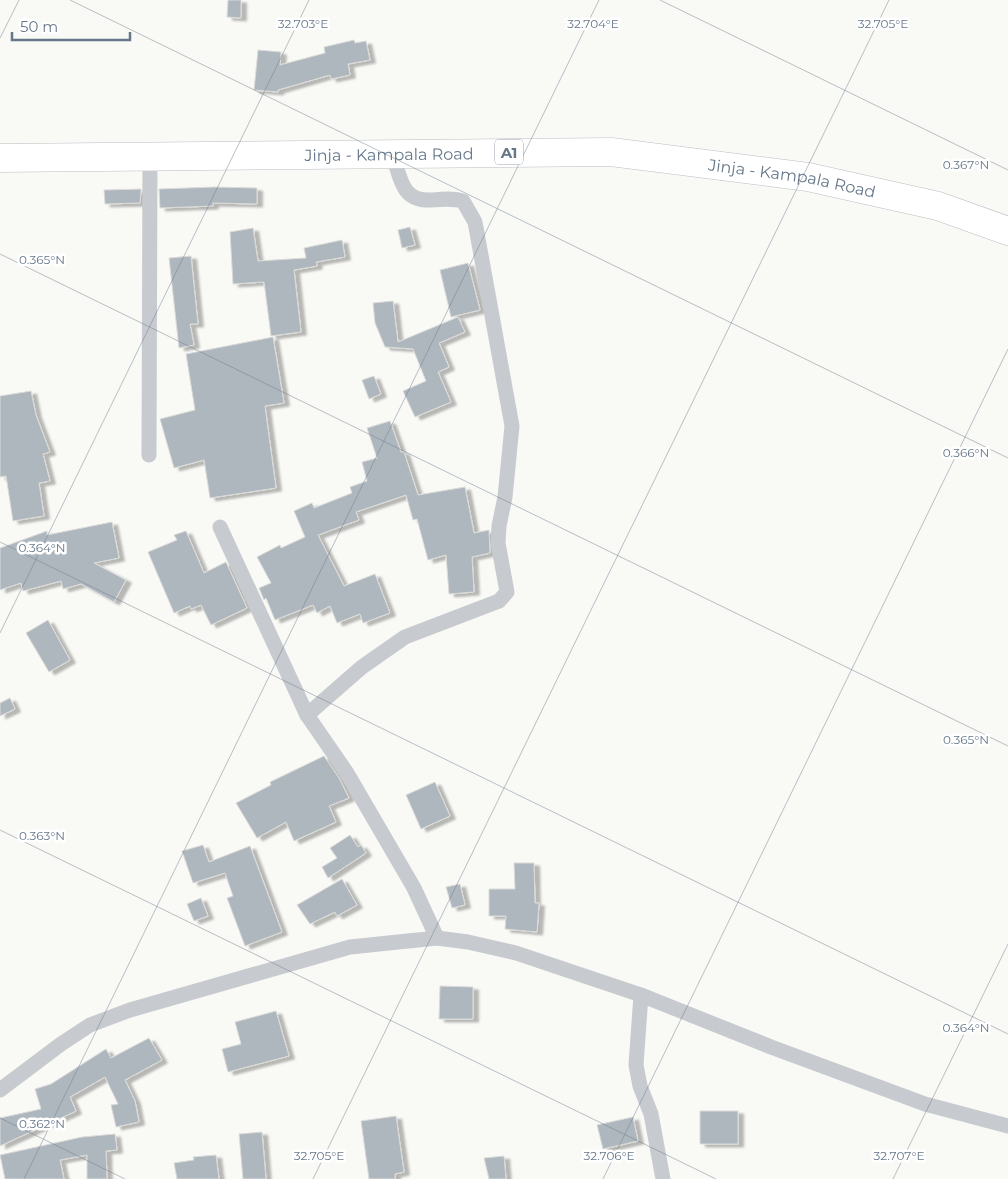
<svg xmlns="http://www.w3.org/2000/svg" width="1008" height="1179" font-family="Montserrat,sans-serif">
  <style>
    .building { fill: #afb7be; stroke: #dbdbd9; filter: url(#shadow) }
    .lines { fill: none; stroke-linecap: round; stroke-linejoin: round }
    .highway-casing { stroke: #bbbec2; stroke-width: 29 }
    .street { stroke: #c7cace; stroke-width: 15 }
    .highway { stroke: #fff; stroke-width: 28 }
    .ticks { fill: none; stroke: #667789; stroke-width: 1; stroke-opacity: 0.45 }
    .labels { text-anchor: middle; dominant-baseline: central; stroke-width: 5; stroke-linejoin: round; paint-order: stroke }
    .shield { fill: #fff; stroke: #94a0ac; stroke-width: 1 }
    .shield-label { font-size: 15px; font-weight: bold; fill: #667789 }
    .street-label { font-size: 16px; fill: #667789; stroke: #fff }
    .ticks-label { font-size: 12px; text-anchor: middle; fill: #667789; stroke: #fff; stroke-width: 5; stroke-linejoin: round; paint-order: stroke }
  </style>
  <defs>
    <filter id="shadow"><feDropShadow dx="5.5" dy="3" stdDeviation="1" flood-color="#0004"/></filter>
  </defs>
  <rect width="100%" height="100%" fill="#f9f9f6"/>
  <g class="building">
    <polygon points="228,0 241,0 241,18 227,17"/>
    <polygon points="354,40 355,43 366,41 370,60 348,64 350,75 331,79 330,75 278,90 278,92 254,90 258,50 281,52 280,65 325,53 324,47"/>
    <polygon points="214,187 257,188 257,204 213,203 213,206 160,208 159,189"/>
    <polygon points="141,189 140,203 105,204 104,190"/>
    <polygon points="410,227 415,245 402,248 398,230"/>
    <polygon points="253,228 258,261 306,258 304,248 342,240 345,257 316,262 317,266 294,270 301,332 271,336 264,282 233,284 230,232"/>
    <polygon points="191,256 198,324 190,324 194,345 179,348 169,258"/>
    <polygon points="468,263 480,310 451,317 440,270"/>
    <polygon points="393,301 398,342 458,317 465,332 439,343 449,367 438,372 451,402 415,417 403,391 426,381 413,349 385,347 375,323 373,303"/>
    <polygon points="273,337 284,403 265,406 276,488 210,498 204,460 174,468 160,419 195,410 186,354"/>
    <polygon points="374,376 381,394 369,399 362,380"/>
    <polygon points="31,391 36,415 50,452 43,454 50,481 39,483 44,516 13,521 6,476 0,477 0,396"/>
    <polygon points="390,421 401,452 404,452 418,495 465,487 474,533 489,530 490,553 472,557 474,592 449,594 446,555 428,560 417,519 413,520 406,495 356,512 359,520 318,535 344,586 375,574 390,613 363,623 360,614 337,623 330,606 317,613 313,605 275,620 266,598 264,600 259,588 271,583 257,557 280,545 281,548 305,537 294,511 312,503 314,508 352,493 350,487 367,481 362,462 377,458 367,428"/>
    <polygon points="112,522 119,558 94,563 126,580 114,602 81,584 63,589 61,581 23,591 21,583 0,590 0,548 47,531 47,535"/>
    <polygon points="186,531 204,573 226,562 247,608 211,625 201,605 191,609 190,606 174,613 148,552 177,540 174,535"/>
    <polygon points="48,620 70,660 49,672 26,633"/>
    <polygon points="10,698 15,709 0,716 0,703"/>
    <polygon points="324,756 339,778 349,798 329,806 336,822 294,841 286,822 257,838 236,803 271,785 270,782"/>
    <polygon points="435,782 450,816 421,829 406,795"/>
    <polygon points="350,835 358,847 361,845 366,853 328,878 322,867 337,858 330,848"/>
    <polygon points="203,845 209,862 250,846 282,932 245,946 227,898 233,896 225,873 193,883 182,851"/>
    <polygon points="514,863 534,863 535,903 539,903 537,932 505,929 506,916 489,916 489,889 515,889"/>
    <polygon points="342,879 357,905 337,916 335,912 310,924 297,905"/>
    <polygon points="460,884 465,905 452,908 446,887"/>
    <polygon points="201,898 208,916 194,921 187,904"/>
    <polygon points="440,986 473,987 473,1019 439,1019"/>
    <polygon points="276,1011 289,1056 228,1072 222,1049 241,1044 235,1022"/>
    <polygon points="149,1038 162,1060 125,1080 135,1101 139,1122 116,1127 111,1105 118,1104 105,1077 70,1097 76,1111 0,1146 0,1118 41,1109 35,1089 51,1084 106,1049 111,1058"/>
    <rect x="700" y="1111" width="38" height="33"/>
    <polygon points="396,1116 404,1172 395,1174 395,1179 369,1179 361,1121"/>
    <polygon points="633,1117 638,1141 603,1149 597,1125"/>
    <polygon points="262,1132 266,1179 243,1179 239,1134"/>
    <polygon points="115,1134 117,1150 106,1151 107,1179 87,1179 87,1155 60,1160 64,1179 5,1179 0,1155 82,1137"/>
    <polygon points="216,1155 219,1179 177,1179 174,1163 194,1160 193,1157"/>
    <polygon points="504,1156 506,1179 489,1179 484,1158"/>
  </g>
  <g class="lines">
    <g class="highway-casing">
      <g id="highway">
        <path id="s1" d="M 0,158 L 611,152 L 808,177 L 938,206 L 1008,231"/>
      </g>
    </g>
    <g class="street">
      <polyline points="149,455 150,156"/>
      <polyline points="220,527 307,715 347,773 414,888 437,938"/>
      <path d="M 307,715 L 362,667 L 405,637 L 499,601 L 507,592 L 498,543 L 499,526 L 505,497 L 512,426 L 475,222 L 463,201 C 452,198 443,199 432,200 C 401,202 401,178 392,153"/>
      <polyline points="641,995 636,1065 640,1086 651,1114 663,1179"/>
      <polyline points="0,1090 61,1044 90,1025 130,1010 350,947 437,938 468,942 516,953 641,995 771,1047 925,1104 1008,1126"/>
    </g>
    <use href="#highway" class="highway"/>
  </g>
  <path class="ticks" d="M 70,0 L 1008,458M 660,0 L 1008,170M 0,38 L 19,0M 0,254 L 1008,746M 0,542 L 1008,1034M 0,633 L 309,0M 0,830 L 716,1179M 0,1118 L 125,1179M 24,1179 L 599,0M 313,1179 L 889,0M 603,1179 L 1008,349M 893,1179 L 1008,944"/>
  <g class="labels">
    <rect class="shield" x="495" y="139.5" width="28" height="25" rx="4"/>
    <g class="shield-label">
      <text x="509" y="152">A1</text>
    </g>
    <g class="street-label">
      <text stroke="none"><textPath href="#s1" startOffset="389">Jinja - Kampala Road</textPath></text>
      <text stroke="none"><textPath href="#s1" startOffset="794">Jinja - Kampala Road</textPath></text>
    </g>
  </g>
  <g class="ticks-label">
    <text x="303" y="28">32.703°E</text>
    <text x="593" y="28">32.704°E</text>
    <text x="883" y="28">32.705°E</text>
    <text x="966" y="169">0.367°N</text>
    <text x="42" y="264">0.365°N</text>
    <text x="966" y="457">0.366°N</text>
    <text x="42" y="552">0.364°N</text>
    <text x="966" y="744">0.365°N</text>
    <text x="42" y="840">0.363°N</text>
    <text x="966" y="1032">0.364°N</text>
    <text x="42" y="1128">0.362°N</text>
    <text x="319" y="1160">32.705°E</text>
    <text x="609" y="1160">32.706°E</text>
    <text x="899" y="1160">32.707°E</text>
  </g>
  <path d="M12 32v8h118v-8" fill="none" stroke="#667789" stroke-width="2.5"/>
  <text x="20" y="32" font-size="15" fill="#667789" stroke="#ffffff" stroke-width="4" paint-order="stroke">50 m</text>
</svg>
